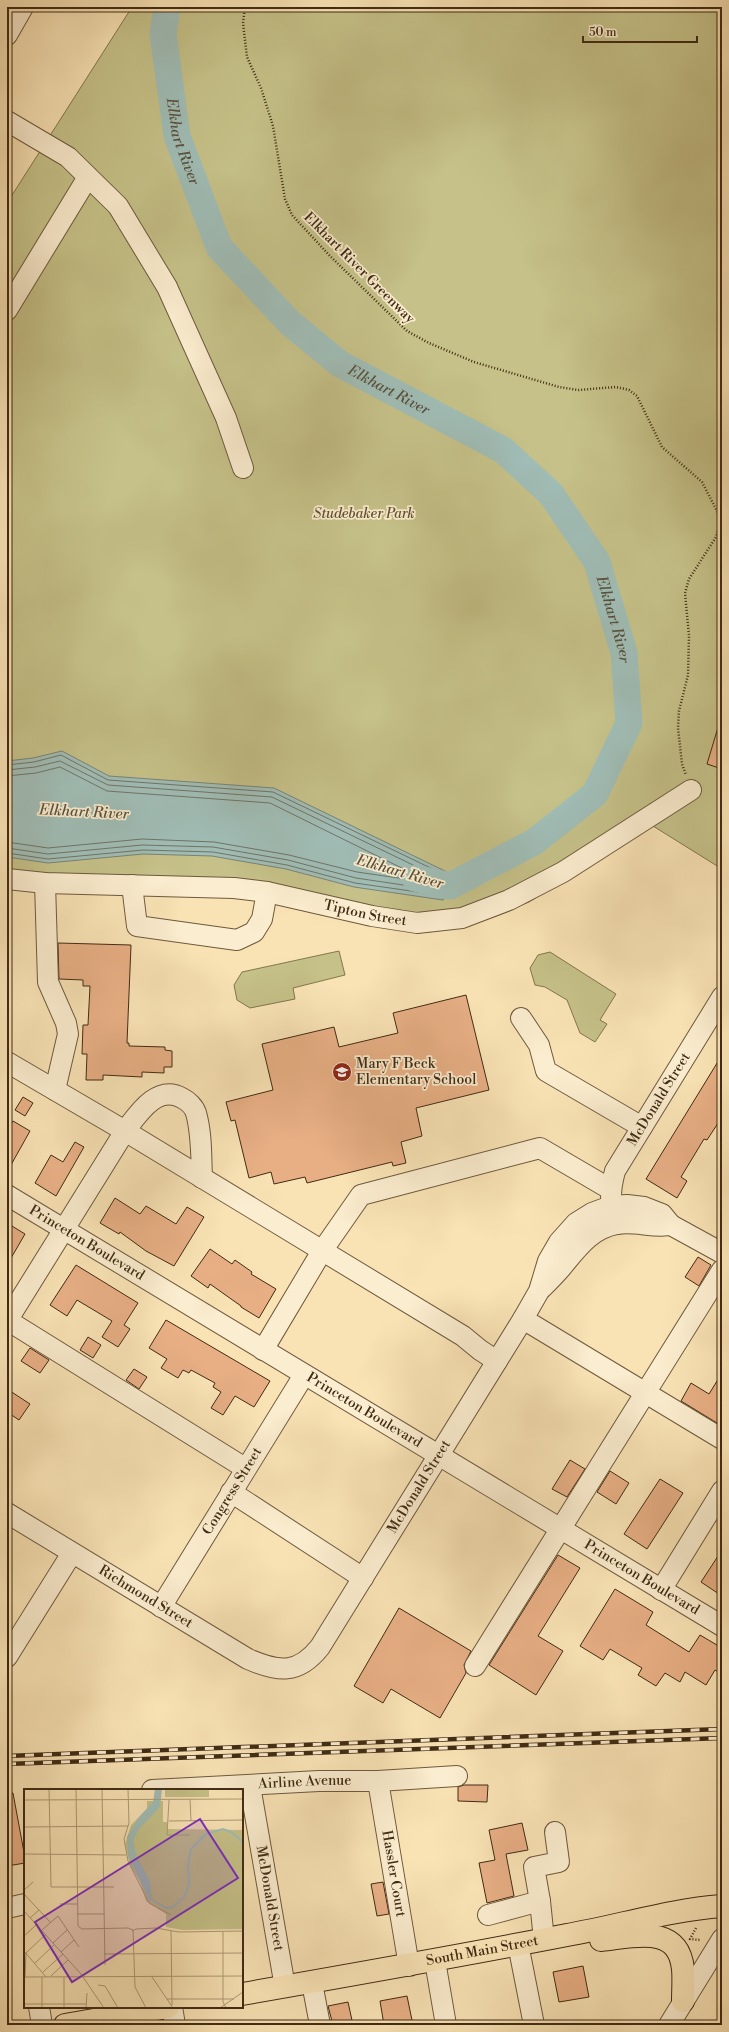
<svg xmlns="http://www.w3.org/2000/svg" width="729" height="2032" font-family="'Libre Bodoni',serif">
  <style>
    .green { fill: #c5c188; stroke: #82764e }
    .water { fill: #a0bdb6; stroke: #7a8376 }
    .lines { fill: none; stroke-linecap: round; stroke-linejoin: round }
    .shore { stroke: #707466; stroke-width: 1 }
    .river { stroke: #a0bdb6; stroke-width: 27 }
    .building { fill: #e8af85; stroke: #402b15 }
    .minor-casing { stroke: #6e593d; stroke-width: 22 }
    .major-casing { stroke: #402b15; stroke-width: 24 }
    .path { stroke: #402b15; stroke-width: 2.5; stroke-dasharray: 1 2; stroke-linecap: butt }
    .minor { stroke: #fbedcf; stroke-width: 20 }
    .major { stroke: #f9e3b5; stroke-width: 22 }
    .rail-casing { stroke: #402b15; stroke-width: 4.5 }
    .rail { stroke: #fbedcf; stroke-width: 3; stroke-dasharray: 9; stroke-linecap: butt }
    .labels { text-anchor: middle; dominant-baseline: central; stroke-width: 3.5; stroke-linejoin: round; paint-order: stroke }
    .street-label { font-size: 14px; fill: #402b15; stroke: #fbedcf }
    .park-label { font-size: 14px; font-style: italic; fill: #615032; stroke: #fbedcf }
    .poi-label { font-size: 14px; fill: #402b15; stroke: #fbedcf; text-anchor: start }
    .water-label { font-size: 15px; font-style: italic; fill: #58503d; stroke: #fbedcf }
    .inset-river { fill: none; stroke: #a0bdb6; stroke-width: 2 }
    .inset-road { fill: none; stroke: #af9975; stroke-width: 1 }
    .view { fill: #7b2cbf; fill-opacity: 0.15; stroke: #7b2cbf; stroke-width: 2 }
    .inset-edge { fill: none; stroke: #402b15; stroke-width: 2 }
  </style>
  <rect width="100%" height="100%" fill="#f9e3b5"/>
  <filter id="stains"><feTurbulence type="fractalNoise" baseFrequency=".005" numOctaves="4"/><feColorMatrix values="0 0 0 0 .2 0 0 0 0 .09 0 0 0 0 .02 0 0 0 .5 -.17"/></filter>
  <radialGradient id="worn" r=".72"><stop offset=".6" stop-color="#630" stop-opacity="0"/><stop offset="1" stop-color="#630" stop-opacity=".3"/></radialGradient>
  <g class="green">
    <polygon points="132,7 722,7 722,869 653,826 529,902 481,921 429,932 294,892 7,871 7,203"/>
    <polygon points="339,951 345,975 293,988 295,999 250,1008 237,1000 234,985 242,972"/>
    <polygon points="550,952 616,994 600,1020 607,1024 595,1042 580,1033 567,1000 545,987 535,985 530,968 538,955"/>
  </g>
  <polygon class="water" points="62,751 109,776 274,788 447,872 450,886 443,900 354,887 286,869 212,856 143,854 48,863 7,857 7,761 33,758"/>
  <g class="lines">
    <g class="shore">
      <polyline points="7,765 34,762 61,755 108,780 273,792 443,874 446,886 439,895 355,883 287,865 213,852 143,850 48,859 7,853"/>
      <polyline points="7,770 35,767 60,761 108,785 272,797 438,877 441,885 437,890 356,878 288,860 213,847 142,845 48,854 7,848"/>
      <polyline points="7,776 36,773 60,767 107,791 270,803 428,881 426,882 357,872 289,855 214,842 142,839 48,848 7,842"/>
    </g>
    <path class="river" id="s1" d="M 167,7 L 163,34 L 177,136 L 219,247 L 290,323 L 340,364 L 503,450 L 551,494 L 597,562 L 624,653 L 629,723 L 595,794 L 534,842 L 450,886 L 415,878"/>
  </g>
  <g class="building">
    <polygon points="719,724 722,725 722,769 707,764"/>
    <polygon points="58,943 131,945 127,1043 129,1043 129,1046 165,1047 165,1050 172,1051 172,1067 164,1067 164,1073 142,1072 142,1077 103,1075 103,1080 86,1080 87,1054 82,1054 83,1025 88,1025 90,986 83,986 83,980 59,979"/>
    <polygon points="466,995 489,1090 416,1108 422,1136 401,1142 406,1163 393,1166 392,1162 307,1183 305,1177 274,1184 271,1172 249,1178 235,1120 231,1121 226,1102 273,1090 262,1044 334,1027 339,1047 398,1033 393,1013"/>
    <polygon points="722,1055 722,1117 707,1140 704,1139 681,1177 687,1181 677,1198 646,1179"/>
    <polygon points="23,1097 33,1103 25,1116 15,1110"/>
    <polygon points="13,1121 30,1131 7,1172 7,1131"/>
    <polygon points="75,1142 84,1147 56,1196 35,1183 51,1155 63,1162"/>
    <polygon points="115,1198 140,1214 146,1206 176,1224 187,1207 204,1217 174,1266 146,1251 120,1232 119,1234 100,1223"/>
    <polygon points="7,1223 25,1234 7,1265"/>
    <polygon points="210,1249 232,1264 235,1260 252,1272 251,1274 276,1289 259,1318 241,1307 241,1306 210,1284 208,1288 191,1276"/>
    <polygon points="698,1257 711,1265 699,1286 685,1277"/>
    <polygon points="76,1265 138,1303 124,1325 130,1329 118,1347 102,1337 112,1321 77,1300 67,1316 50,1305"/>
    <polygon points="166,1320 270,1381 254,1407 235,1396 223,1415 211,1408 221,1392 213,1387 215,1383 191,1370 189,1373 183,1370 178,1378 161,1368 167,1359 149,1348"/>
    <polygon points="88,1337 101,1345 93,1358 80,1350"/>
    <polygon points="30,1348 49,1360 40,1373 21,1361"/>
    <polygon points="134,1369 147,1377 139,1389 126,1380"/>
    <polygon points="722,1373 722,1426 681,1401 691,1383 709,1394"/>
    <polygon points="7,1389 30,1404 19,1420 7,1412"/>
    <polygon points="570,1460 585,1469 567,1497 552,1489"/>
    <polygon points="610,1471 629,1483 616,1504 597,1492"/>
    <polygon points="660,1479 683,1493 647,1549 624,1534"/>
    <polygon points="722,1550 722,1596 701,1582"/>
    <polygon points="558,1555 580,1568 538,1636 563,1651 536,1695 489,1665"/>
    <polygon points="615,1589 653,1612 646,1625 689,1652 700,1635 722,1648 722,1674 715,1670 706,1685 685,1672 680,1682 665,1673 656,1686 638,1675 642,1668 610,1649 603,1660 580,1646"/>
    <polygon points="399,1608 471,1651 464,1665 466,1673 440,1718 391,1689 383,1703 354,1686"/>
    <polygon points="464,1785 488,1785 487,1802 458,1801 458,1787"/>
    <polygon points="7,1793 13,1793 25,1858 25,1863 7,1866"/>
    <polygon points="522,1823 528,1850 506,1854 514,1896 487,1903 479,1863 495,1860 489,1830"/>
    <polygon points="383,1882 389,1914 377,1916 371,1884"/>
    <polygon points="583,1966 589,1997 559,2002 553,1972"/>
    <polygon points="407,1996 413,2025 384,2025 380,2001"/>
    <polygon points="348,2002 353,2025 333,2025 328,2006"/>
  </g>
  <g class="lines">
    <g class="minor-casing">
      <g id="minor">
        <polyline points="7,35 23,7"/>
        <polyline points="7,121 68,157 118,206 167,287 226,418 243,468"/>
        <polyline points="7,310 88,177"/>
        <path id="s2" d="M 7,879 L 45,883 L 234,888 L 267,892 L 372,916 L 417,923 L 462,918 L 509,900 L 563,872 L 691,790"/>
        <polyline points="45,883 48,982 66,1023 68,1034 55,1090"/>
        <polyline points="132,885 137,926 237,940 254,932 262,919 267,892"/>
        <polyline points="521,1018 539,1045 546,1071 642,1127"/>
        <polyline points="7,1062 125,1131 463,1336 480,1350 497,1361"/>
        <path id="s3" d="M 7,1195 L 722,1626"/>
        <path id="s4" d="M 617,1224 C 610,1203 609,1193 615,1171 L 722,997"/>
        <path d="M 542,1288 C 548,1282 555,1275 561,1268 C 577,1249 590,1229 617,1224 C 635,1221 653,1228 671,1225"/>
        <polyline points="523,1319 722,1439"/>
        <polyline points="7,1320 245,1468"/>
        <path d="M 7,1321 L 125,1131 C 138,1114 157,1084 182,1098 C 188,1101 194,1107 196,1113 C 202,1134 201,1157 202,1178"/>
        <polyline points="263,1350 322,1251 361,1195 540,1148 610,1189"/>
        <polyline points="231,1492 363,1578"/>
        <path id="s5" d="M 7,1513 L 248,1659 C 278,1672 298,1675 320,1647 L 523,1319 L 539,1291 L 548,1261 L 559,1242 L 576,1223 L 592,1213 L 611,1206 L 627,1205 L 644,1207 L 662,1214 L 671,1225 L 722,1253"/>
        <polyline points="661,1590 722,1491"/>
        <path id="s6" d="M 161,1607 L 304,1375"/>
        <polyline points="7,1657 72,1553"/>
        <polyline points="475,1666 722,1270"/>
        <path id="s7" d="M 378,1781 L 409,1966"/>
        <path id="s8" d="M 250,1786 L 285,1987"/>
        <path id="s9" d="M 152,1790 L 319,1781 L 378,1781 L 457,1776"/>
        <polyline points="7,1908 25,1904"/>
        <polyline points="488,1915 540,1901"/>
        <polyline points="544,1940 540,1901 534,1867 559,1862 555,1832"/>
        <polyline points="518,1944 534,2025"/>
        <polyline points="435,1961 446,2025"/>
        <polyline points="312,1983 320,2025"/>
        <polyline points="39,2007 42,2025"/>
        <polyline points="172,2007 175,2025"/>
        <polyline points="669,2025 722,1939"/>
      </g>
    </g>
    <g class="major-casing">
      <g id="major">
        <path d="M 601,1940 C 633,1937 678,1923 683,1969 C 684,1980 683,1990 683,2001"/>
        <path id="s10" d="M 242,1994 C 351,1975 459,1956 567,1935 C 619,1926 669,1910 722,1906"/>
        <polyline points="65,2025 168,2007"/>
      </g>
    </g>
    <g class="path">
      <polyline points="245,7 243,23 247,57 261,88 273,126 285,199 292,215 330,256 407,331 429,343 474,362 559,387 578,390 616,387 629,390 637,396 662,447 702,482 718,513 719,527 716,537 689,579 685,593 689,636 688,675 679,711 678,728 682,764 686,775"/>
      <polyline points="696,1928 690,1939 700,1940"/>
    </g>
    <use href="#minor" class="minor"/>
    <use href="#major" class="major"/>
    <g class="rail-casing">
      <g id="rail">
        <polyline points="7,1756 722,1729"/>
        <polyline points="7,1764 722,1738"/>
      </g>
    </g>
    <use href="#rail" class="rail"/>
  </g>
  <defs>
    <g id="school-disc" transform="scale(1)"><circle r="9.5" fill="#8f2418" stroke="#fbedcf"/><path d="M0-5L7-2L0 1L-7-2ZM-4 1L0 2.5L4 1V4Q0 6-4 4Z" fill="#fff"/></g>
  </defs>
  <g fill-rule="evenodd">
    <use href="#school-disc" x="342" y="1072"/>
  </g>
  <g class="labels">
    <g class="street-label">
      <text transform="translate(359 268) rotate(45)">Elkhart River Greenway</text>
      <text stroke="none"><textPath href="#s2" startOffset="361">Tipton Street</textPath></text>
      <text stroke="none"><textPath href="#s4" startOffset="138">McDonald Street</textPath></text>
      <text stroke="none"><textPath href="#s3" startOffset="93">Princeton Boulevard</textPath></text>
      <text stroke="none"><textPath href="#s3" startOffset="417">Princeton Boulevard</textPath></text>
      <text stroke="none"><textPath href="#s5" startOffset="551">McDonald Street</textPath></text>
      <text stroke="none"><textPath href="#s6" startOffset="136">Congress Street</textPath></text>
      <text stroke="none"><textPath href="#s3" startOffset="741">Princeton Boulevard</textPath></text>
      <text stroke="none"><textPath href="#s5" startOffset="162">Richmond Street</textPath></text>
      <text stroke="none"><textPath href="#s9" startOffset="153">Airline Avenue</textPath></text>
      <text stroke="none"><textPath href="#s7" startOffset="94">Hassler Court</textPath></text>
      <text stroke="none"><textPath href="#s8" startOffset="114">McDonald Street</textPath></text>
      <text stroke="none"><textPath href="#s10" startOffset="244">South Main Street</textPath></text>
    </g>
    <g class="park-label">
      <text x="364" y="514">Studebaker Park</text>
    </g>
    <g class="poi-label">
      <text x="356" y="1064">Mary F Beck<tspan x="356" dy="16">Elementary School</tspan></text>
    </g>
    <g class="water-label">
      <text stroke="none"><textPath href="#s1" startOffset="137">Elkhart River</textPath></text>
      <text stroke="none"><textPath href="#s1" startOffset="473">Elkhart River</textPath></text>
      <text stroke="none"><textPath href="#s1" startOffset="809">Elkhart River</textPath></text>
      <text transform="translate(84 812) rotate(3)">Elkhart River</text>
      <text transform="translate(400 872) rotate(16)">Elkhart River</text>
    </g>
  </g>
  <g transform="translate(24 1789)">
    <rect width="219" height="219" fill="#f9e3b5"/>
    <path d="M 141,0 L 185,0 L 185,8 L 141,8 ZM 123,12 L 139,12 L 139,33 L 143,33 L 143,40 L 219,41 L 219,140 L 159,141 L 142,138 L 142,125 L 122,112 L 116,93 L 106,76 L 101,55 L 107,36 L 123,20 Z" fill="#c5c188"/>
    <path d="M 131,0 L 138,0 L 136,18 L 115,40 L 109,52 L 113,68 L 126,92 L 128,111 L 126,112 L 104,67 L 103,48 L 115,28 L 129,13 Z" fill="#a0bdb6"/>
    <path class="inset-river" d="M 127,110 L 142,119 L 149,118 L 161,107 L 165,94 L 164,76 L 167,60 L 182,45 L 199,40 L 207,43 L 219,53"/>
    <path class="inset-road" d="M 25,0 L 27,98 L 90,98M 52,0 L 54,137 L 58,140 L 104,139 L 109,141 L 111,198 L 122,219M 78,0 L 81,176M 104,0 L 105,34 L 100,50 L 104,72 L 125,114 L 147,126M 166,10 L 167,32M 0,11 L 219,10M 145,11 L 143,46 L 166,46M 145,32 L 219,31M 0,38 L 104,37M 0,65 L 102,66M 0,101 L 9,93M 0,105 L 27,134M 36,115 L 53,115M 0,122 L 57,185 L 80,219M 53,125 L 80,125M 6,129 L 15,121M 18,141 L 34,127 L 55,158M 108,142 L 112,140 L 132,139 L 155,143 L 219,142M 147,142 L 148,216M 199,143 L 199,213 L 202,219M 0,147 L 12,136M 29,154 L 43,141M 0,162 L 22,188M 37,163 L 50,151M 80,165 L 219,164M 11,174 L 30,156M 19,183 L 39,165M 27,187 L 44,171M 0,188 L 219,187M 1,188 L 2,164 L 21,146M 18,188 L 18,219M 40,188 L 40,219M 128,188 L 149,219M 74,196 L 81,197 L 94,219M 143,210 L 210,210M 0,215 L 62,215M 62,219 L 63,204M 196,219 L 219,203"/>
    <path class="view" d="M 176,30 L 214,89 L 48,193 L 11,133 Z"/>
    <rect width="219" height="219" class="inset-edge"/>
  </g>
  <rect width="729" height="2032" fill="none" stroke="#f9e3b5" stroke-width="24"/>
  <rect x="8" y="8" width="713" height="2016" fill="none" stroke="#402b15" stroke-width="2"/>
  <rect x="12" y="12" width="705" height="2008" fill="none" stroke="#402b15"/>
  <path d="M583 36v6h114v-6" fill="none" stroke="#402b15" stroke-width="2"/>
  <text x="589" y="36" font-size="12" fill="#402b15" stroke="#fbedcf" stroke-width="3" paint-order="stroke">50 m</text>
  <rect width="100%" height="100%" filter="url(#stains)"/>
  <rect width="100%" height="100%" fill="url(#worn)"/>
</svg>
